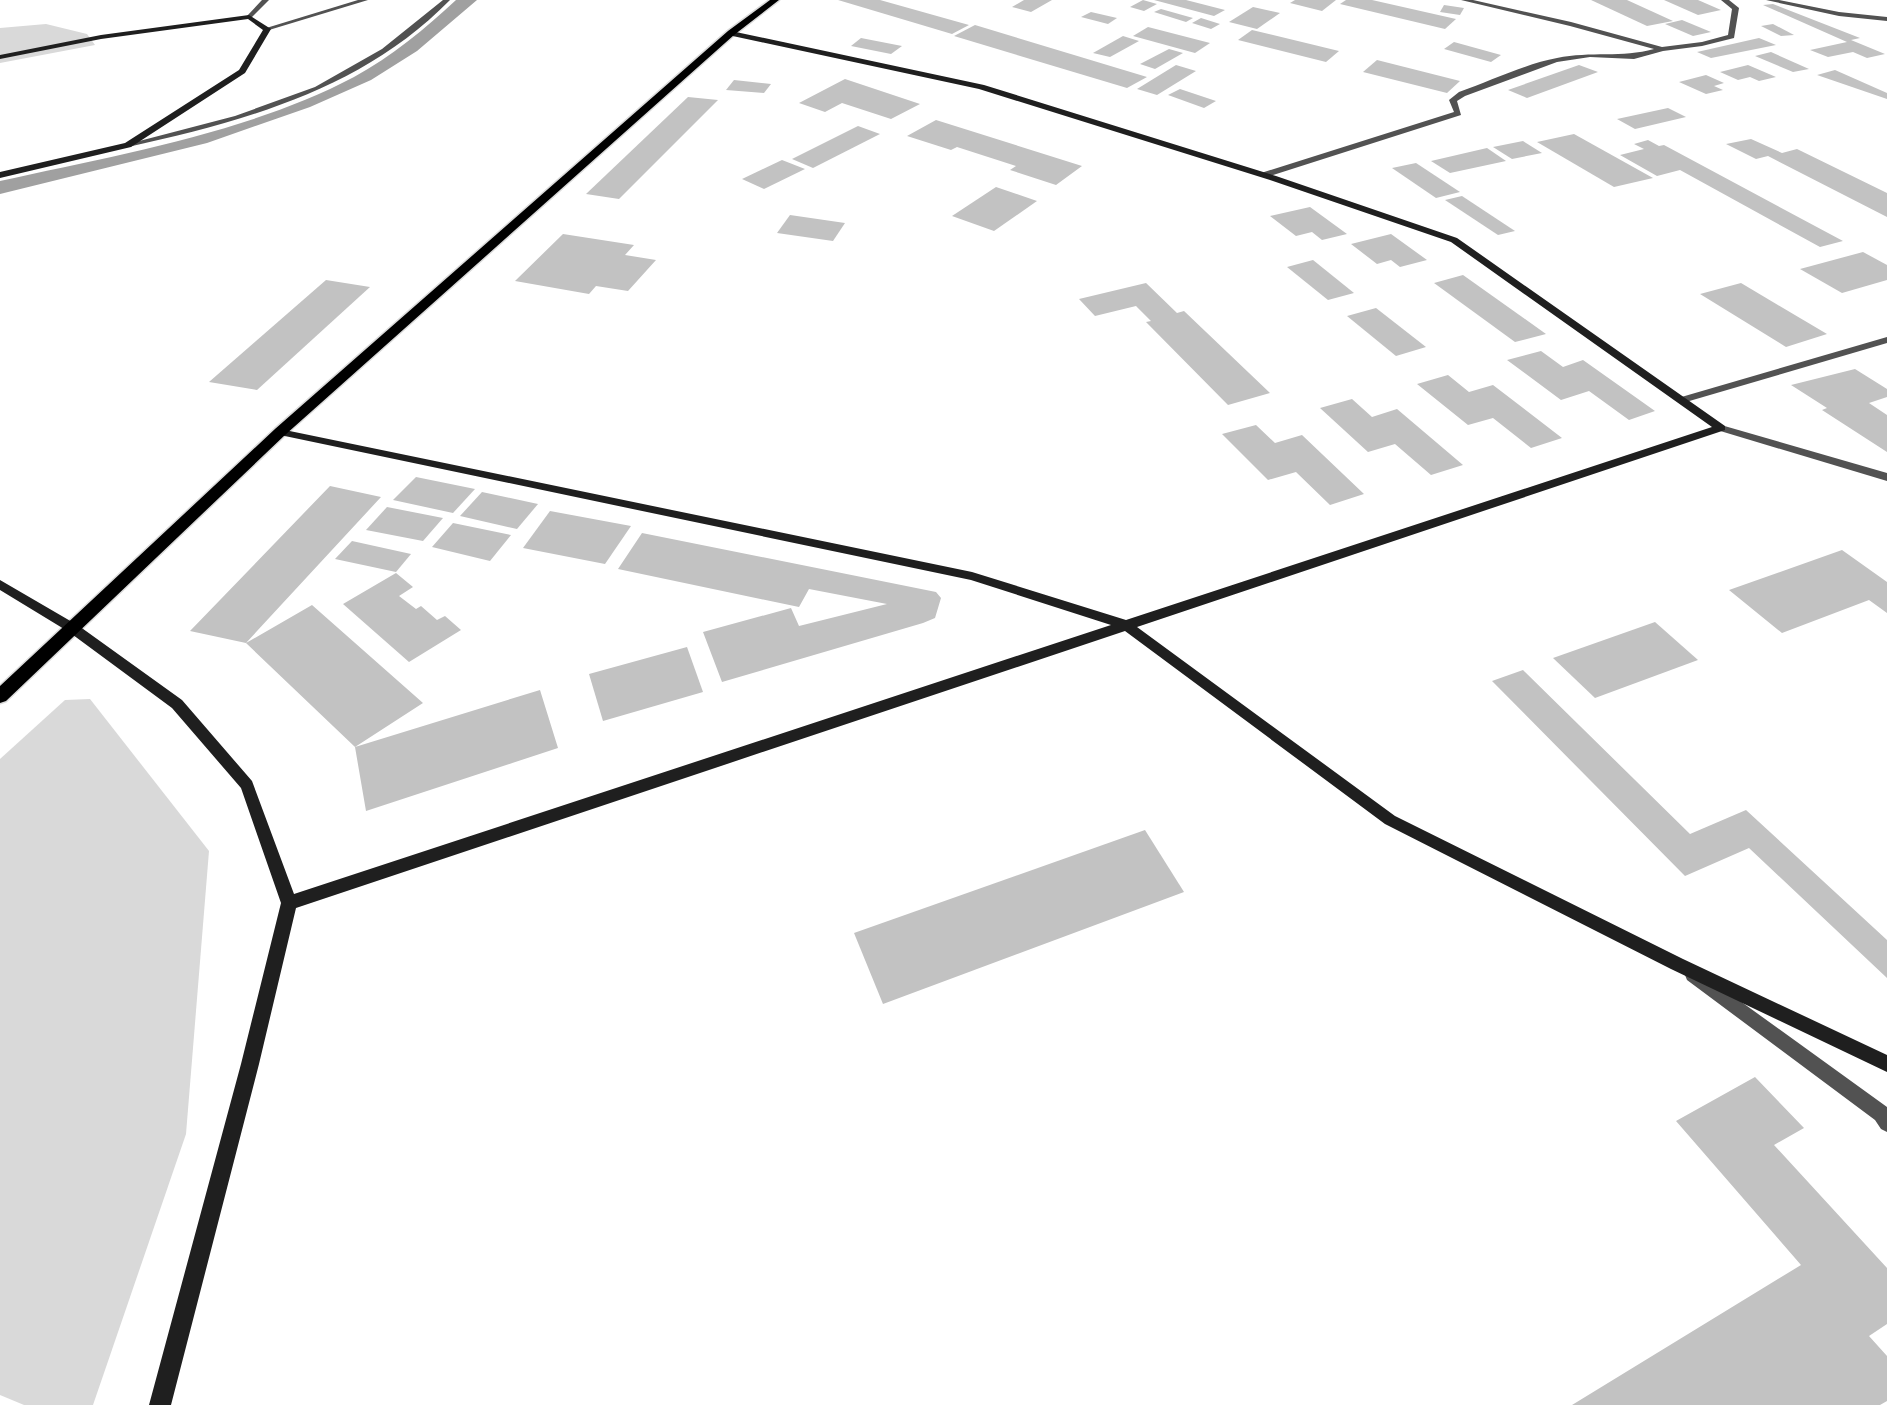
<svg xmlns="http://www.w3.org/2000/svg" width="1887" height="1405" font-family="'Open Sans',sans-serif">
  <style>
    .green { fill: #d9d9d9 }
    .water { fill: #a0a0a0 }
    .building { fill: #c2c2c2 }
    .lines { fill: none; stroke-linecap: round; stroke-linejoin: round }
    .primary-casing { stroke: #dbdbdb; stroke-width: 3 }
    .street { fill: #525252; fill-rule: evenodd }
    .secondary { fill: #1f1f1f; fill-rule: evenodd }
    .primary { fill: #000; fill-rule: evenodd }
  </style>
  <rect width="100%" height="100%" fill="#fff"/>
  <g class="green">
    <polygon points="46,24 87,34 95,45 0,63 0,28"/>
    <polygon points="90,699 209,851 186,1134 93,1405 24,1405 0,1395 0,759 65,700"/>
  </g>
  <path class="water" d="M 456,0 L 477,0 L 417,51 L 371,80 L 310,107 L 207,143 L 0,194 L 0,181 C 116,155 248,133 354,77 C 391,57 426,28 456,0 Z"/>
  <g class="building">
    <polygon points="838,0 880,0 969,25 952,34"/>
    <polygon points="1024,0 1052,0 1031,12 1012,7"/>
    <polygon points="1143,0 1157,4 1144,11 1130,7"/>
    <polygon points="1154,0 1186,0 1225,10 1214,16"/>
    <polygon points="1295,0 1336,0 1322,11 1290,3"/>
    <polygon points="1346,0 1372,0 1456,19 1445,29 1340,4"/>
    <polygon points="1591,0 1627,0 1673,21 1647,26"/>
    <polygon points="1664,0 1698,0 1721,10 1698,15"/>
    <polygon points="1773,4 1860,38 1851,40 1885,54 1867,58 1853,52 1828,57 1810,50 1847,42 1763,5"/>
    <polygon points="1444,5 1464,8 1460,15 1440,12"/>
    <polygon points="1253,7 1280,13 1257,29 1229,22"/>
    <polygon points="1161,9 1193,18 1186,22 1154,12"/>
    <polygon points="1091,12 1117,18 1108,24 1081,17"/>
    <polygon points="1201,18 1220,24 1211,29 1192,23"/>
    <polygon points="1682,20 1711,32 1693,36 1665,24"/>
    <polygon points="1773,24 1794,35 1781,36 1761,26"/>
    <polygon points="975,25 1147,77 1127,88 954,36"/>
    <polygon points="1148,27 1210,43 1195,53 1133,36"/>
    <polygon points="1252,30 1339,51 1326,62 1238,40"/>
    <polygon points="1123,36 1139,41 1110,57 1093,53"/>
    <polygon points="861,38 902,46 891,54 851,46"/>
    <polygon points="1759,38 1776,45 1711,58 1697,52"/>
    <polygon points="1454,42 1501,55 1491,62 1444,49"/>
    <polygon points="1169,49 1183,53 1155,69 1140,64"/>
    <polygon points="1771,52 1809,69 1793,72 1755,56"/>
    <polygon points="1377,60 1460,81 1447,93 1363,72"/>
    <polygon points="1176,65 1196,71 1157,95 1137,89"/>
    <polygon points="1579,65 1598,72 1527,98 1508,90"/>
    <polygon points="1748,65 1776,77 1759,81 1750,77 1738,80 1720,72"/>
    <polygon points="1835,70 1887,93 1887,99 1817,75"/>
    <polygon points="1706,75 1724,83 1714,86 1723,90 1706,94 1679,82"/>
    <polygon points="845,79 920,104 891,119 842,103 825,112 799,103"/>
    <polygon points="734,80 771,84 764,93 726,90"/>
    <polygon points="1180,89 1216,101 1204,108 1168,95"/>
    <polygon points="688,97 718,100 619,199 586,194"/>
    <polygon points="1668,108 1686,117 1635,129 1617,119"/>
    <polygon points="936,120 1082,166 1056,185 1010,170 1016,166 957,147 951,150 907,136"/>
    <polygon points="858,126 880,134 813,168 792,159"/>
    <polygon points="1574,134 1653,178 1614,187 1537,142"/>
    <polygon points="1751,139 1782,153 1797,149 1887,193 1887,217 1768,156 1756,159 1726,144"/>
    <polygon points="1648,140 1659,146 1664,145 1843,241 1820,247 1680,170 1657,176 1620,155 1644,149 1634,144"/>
    <polygon points="1523,141 1542,153 1512,159 1493,147"/>
    <polygon points="1487,148 1506,161 1450,173 1431,161"/>
    <polygon points="782,160 805,169 764,189 742,179"/>
    <polygon points="1416,163 1460,192 1436,198 1392,168"/>
    <polygon points="996,187 1037,201 994,231 952,216"/>
    <polygon points="1462,196 1515,231 1498,235 1445,200"/>
    <polygon points="1310,207 1347,234 1322,240 1312,232 1296,236 1270,216"/>
    <polygon points="790,215 845,223 833,241 777,233"/>
    <polygon points="563,234 634,245 625,255 656,260 628,291 596,286 589,294 515,281"/>
    <polygon points="1391,234 1427,260 1400,267 1391,260 1377,264 1351,244"/>
    <polygon points="1863,252 1887,265 1887,280 1842,293 1800,269"/>
    <polygon points="1313,260 1354,293 1328,300 1287,267"/>
    <polygon points="1463,275 1546,334 1515,342 1434,283"/>
    <polygon points="326,280 370,287 257,390 209,382"/>
    <polygon points="1146,283 1177,313 1184,311 1270,393 1228,405 1146,322 1151,321 1136,306 1095,316 1079,299"/>
    <polygon points="1741,283 1827,334 1786,347 1700,294"/>
    <polygon points="1376,308 1426,347 1396,356 1347,316"/>
    <polygon points="1541,351 1563,367 1583,360 1655,411 1629,420 1589,391 1561,400 1507,360"/>
    <polygon points="1855,369 1887,389 1887,397 1869,403 1887,415 1887,452 1822,410 1827,408 1791,385"/>
    <polygon points="1448,375 1469,392 1493,385 1562,438 1531,448 1493,418 1468,425 1417,384"/>
    <polygon points="1352,399 1372,417 1397,409 1463,465 1431,475 1395,444 1368,452 1320,408"/>
    <polygon points="1256,425 1275,443 1302,435 1364,494 1330,505 1296,472 1268,480 1222,434"/>
    <polygon points="416,477 475,489 453,513 393,500"/>
    <polygon points="330,486 381,497 246,643 312,605 423,703 355,747 540,690 558,748 366,811 355,747 246,643 190,631"/>
    <polygon points="482,492 538,504 517,529 460,516"/>
    <polygon points="387,507 443,518 423,541 366,530"/>
    <polygon points="550,511 631,526 605,564 523,548"/>
    <polygon points="453,523 511,535 490,561 432,547"/>
    <polygon points="642,533 936,592 941,598 935,618 923,623 722,682 703,632 791,608 799,626 887,604 809,589 799,607 618,569"/>
    <polygon points="352,541 411,554 396,572 335,559"/>
    <polygon points="1842,550 1887,582 1887,613 1869,600 1782,633 1729,590"/>
    <polygon points="396,573 413,587 399,596 416,609 421,606 437,620 445,616 461,630 409,662 343,604"/>
    <polygon points="1655,622 1698,660 1595,698 1553,658"/>
    <polygon points="687,647 703,692 603,721 589,674"/>
    <polygon points="1523,670 1690,834 1746,810 1887,940 1887,978 1749,848 1685,876 1492,681"/>
    <polygon points="1145,830 1184,892 883,1004 854,933"/>
    <polygon points="1755,1077 1804,1128 1774,1145 1887,1268 1887,1324 1869,1336 1887,1356 1887,1401 1880,1405 1572,1405 1801,1265 1676,1121"/>
  </g>
  <g class="lines">
    <g class="primary-casing">
      <polygon id="primary" points="770,0 779,0 734,35 285,435 6,701 0,703 0,686 275,429 728,31"/>
    </g>
    <g class="street">
      <polygon points="262,0 269,0 251,18 247,18 247,16"/>
      <polygon points="358,0 368,0 269,30 263,29"/>
      <path d="M 443,0 L 450,0 C 363,89 245,121 128,147 L 124,145 L 235,116 L 315,87 L 382,49 Z"/>
      <path d="M 1461,0 L 1473,0 L 1571,22 L 1662,47 L 1702,42 L 1728,35 L 1732,9 L 1721,0 L 1729,0 L 1739,8 L 1734,38 L 1702,46 L 1663,51 L 1634,59 L 1590,57 L 1557,62 L 1465,96 L 1457,101 L 1461,115 L 1267,177 L 1261,177 L 1261,173 L 1454,112 L 1449,100 L 1459,92 C 1490,81 1525,64 1557,58 C 1591,51 1622,58 1654,49 L 1570,26 Z"/>
      <polygon points="1766,0 1779,0 1839,12 1887,17 1887,21 1839,16"/>
      <polygon points="1887,337 1887,343 1686,402 1682,403 1677,400 1678,398"/>
      <polygon points="1721,425 1887,473 1887,481 1717,430 1717,426"/>
      <polygon points="1693,967 1887,1107 1887,1132 1881,1129 1875,1120 1687,980 1685,975 1687,970"/>
    </g>
    <g class="secondary">
      <polygon points="249,15 271,29 245,73 131,147 0,178 0,172 125,143 239,70 263,30 248,19 101,39 0,59 0,55 101,35"/>
      <polygon points="731,31 984,85 1276,176 1457,238 1725,426 1725,430 1137,627 1395,816 1683,959 1887,1055 1887,1072 1671,969 1385,824 1125,631 296,908 259,1064 171,1405 149,1405 241,1064 281,903 241,788 172,708 69,632 0,590 0,580 79,626 182,700 252,781 294,894 1111,625 971,580 280,435 276,434 276,430 280,429 972,572 1126,620 1712,427 1451,242 1270,180 979,89 728,35"/>
    </g>
    <use href="#primary" class="primary"/>
  </g>
</svg>
